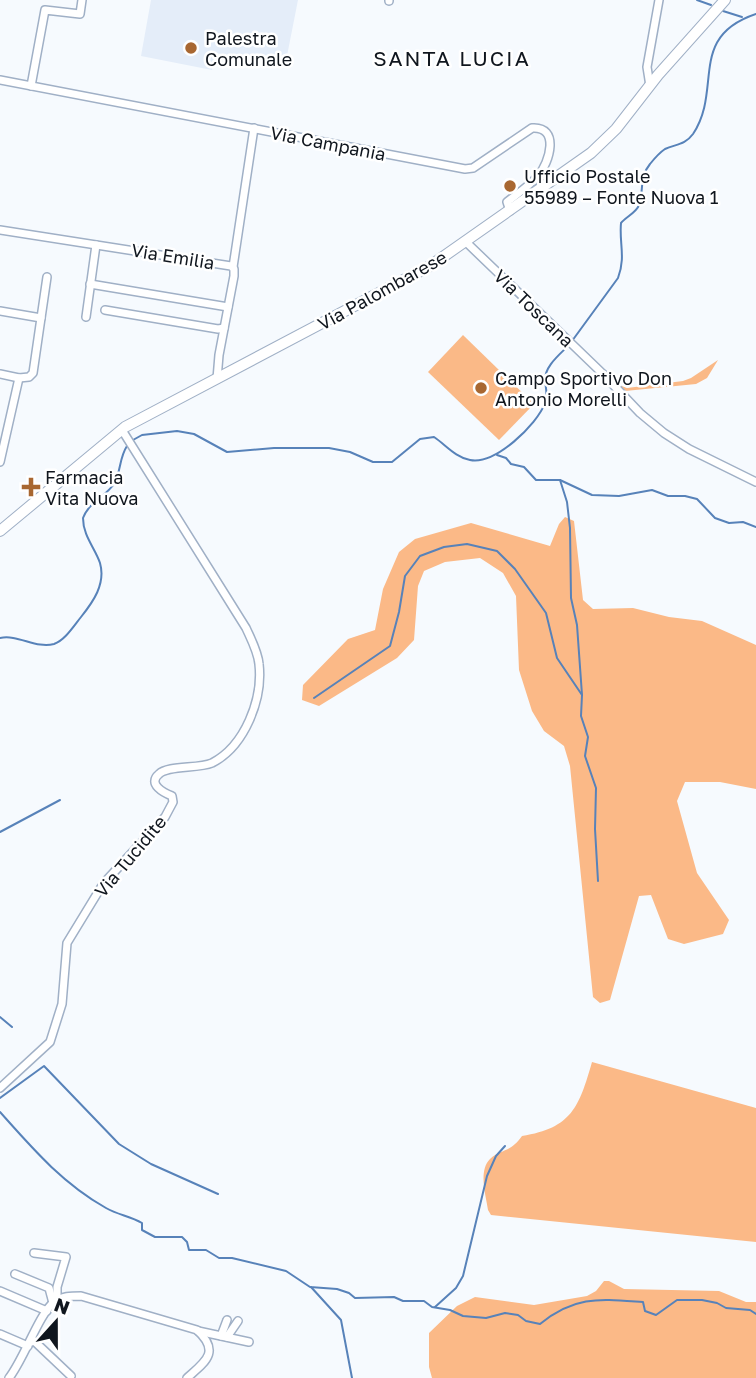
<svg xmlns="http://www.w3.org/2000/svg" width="756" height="1378" font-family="'Golos Text',sans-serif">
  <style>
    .built { fill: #e4edf9 }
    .green { fill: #fab987 }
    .forest { fill: #fbb987 }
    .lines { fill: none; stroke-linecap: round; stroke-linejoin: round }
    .stream { stroke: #5782b9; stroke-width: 2 }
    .street-casing { stroke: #a0b0c6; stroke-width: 10 }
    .secondary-casing { stroke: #a0b0c6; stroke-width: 12 }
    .street { stroke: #fff; stroke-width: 7 }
    .secondary { stroke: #fff; stroke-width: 10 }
    .poi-dot { fill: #a86731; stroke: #fff; stroke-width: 2.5 }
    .labels { text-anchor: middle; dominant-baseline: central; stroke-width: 5; stroke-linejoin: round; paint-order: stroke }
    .poi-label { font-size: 18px; fill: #10161e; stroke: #fff; text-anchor: start }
    .street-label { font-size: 18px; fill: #10161e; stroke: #fff }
    .quarter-label { font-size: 21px; letter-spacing: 2px; fill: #10161e; stroke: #fff }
  </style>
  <rect width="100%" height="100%" fill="#f6fafe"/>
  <polygon class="built" points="151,0 298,0 285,66 216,53 212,70 141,56"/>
  <g class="green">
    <polygon points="463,335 534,404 499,440 428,372"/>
    <polygon points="718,360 707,378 696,384 625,391 619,385 627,388 683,381 691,378"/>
  </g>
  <g class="forest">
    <polygon points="565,517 574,521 583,600 593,609 633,608 669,617 702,621 756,645 756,789 720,782 685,782 677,801 697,873 729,920 723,934 684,944 668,939 651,895 639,896 610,1000 600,1003 593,997 570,766 564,746 544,731 532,711 519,670 516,596 503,573 480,558 445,562 424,571 418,586 414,640 397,658 319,706 302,700 303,685 348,639 375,630 383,589 399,552 415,539 471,523 550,546 559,524"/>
    <path d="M 592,1062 L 756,1108 L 756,1242 L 491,1215 L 488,1210 C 486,1196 478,1171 490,1159 C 501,1149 510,1153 522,1136 C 572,1128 579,1107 592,1062 Z"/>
    <polygon points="604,1281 609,1281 624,1289 719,1291 746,1302 756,1302 756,1378 432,1378 429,1367 429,1333 457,1306 475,1297 534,1305 587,1296 596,1291"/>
  </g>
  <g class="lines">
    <g class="stream">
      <polyline points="697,0 711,5"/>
      <polyline points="723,11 742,17"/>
      <path d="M 572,341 L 618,278 C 626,257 619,243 621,223 C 626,217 637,212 639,205 C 644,191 639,177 650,164 C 654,159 659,153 665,149 C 676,144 685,145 693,134 C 723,89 687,37 756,14"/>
      <path d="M 133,440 L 142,435 L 177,431 L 194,434 L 227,452 L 274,448 L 329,448 L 350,452 L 373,462 L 392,462 L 420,439 L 434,437 C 446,445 455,457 470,460 C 495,465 537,425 545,403 C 548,395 546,389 545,381 C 544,367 559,355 568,346"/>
      <polyline points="497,455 506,458 511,464 524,467 536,480 560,480 592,495 619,496 652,490 668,496 685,496 697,499 715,518 729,523 743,522 756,527"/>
      <polyline points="560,480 567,502 570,528 571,598 577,625 582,695 581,716 588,737 585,756 596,788 595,829 598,881"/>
      <path d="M 0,638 C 18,634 36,649 54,644 C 65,640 73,627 81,617 C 93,602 106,584 100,563 C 95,548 83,536 83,518 C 89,502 105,497 114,484 C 121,472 119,458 127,446"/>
      <polyline points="314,698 390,646 399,612 405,576 420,556 444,547 467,544 497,551 515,569 546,613 557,658 582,695"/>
      <polyline points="0,832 60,800"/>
      <polyline points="0,1017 12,1027"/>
      <polyline points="0,1098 44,1066 119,1144 151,1164 218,1194"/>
      <path d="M 0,1112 C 33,1149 62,1183 106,1208 C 118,1215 130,1216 142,1223 L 142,1230 L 155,1237 L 182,1237 L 187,1242 L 189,1250 L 206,1250 L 219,1258 L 232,1258 L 286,1271 L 310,1287 L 337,1289 L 349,1293 L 355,1298 L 394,1297 L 403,1301 L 424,1301 L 432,1307 L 450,1310 L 463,1316 L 486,1318 L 505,1313 L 518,1315 L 526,1321 L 540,1324 C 575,1295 601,1299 643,1302 L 645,1311 L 656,1315 L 677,1300 L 702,1300 L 717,1303 L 726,1308 L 750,1310 L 756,1314"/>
      <polyline points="311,1287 341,1320 352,1378"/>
      <polyline points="435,1307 456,1288 463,1276 487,1176 496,1156 505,1146"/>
    </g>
    <g class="street-casing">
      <g id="street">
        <polyline points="389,1 389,0"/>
        <path d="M 0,80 L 465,169 L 473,168 L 532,128 C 560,126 550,162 538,176 C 529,186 517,194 507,202 L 510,211"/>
        <polyline points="31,86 45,10 80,14 82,0"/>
        <polyline points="650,86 647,67 659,0"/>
        <polyline points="0,230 231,266 234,269 234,276 219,355 217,379"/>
        <polyline points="466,242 602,373 640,413 664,433 689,449 756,482"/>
        <polyline points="233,267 254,128"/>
        <polyline points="90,284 228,307"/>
        <polyline points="105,310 218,329 224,328"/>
        <polyline points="0,311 41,318 33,373 29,377 19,378"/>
        <polyline points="86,317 96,245"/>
        <polyline points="41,318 47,277"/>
        <polyline points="0,374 19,378 0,462"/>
        <path d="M 0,1088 L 50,1042 L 62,1004 L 67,943 L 103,884 L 165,817 L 173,802 L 172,796 C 164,793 147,784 159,774 C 168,765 198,769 212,763 C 245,746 263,699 259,664 C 258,652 251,639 246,628 L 122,430"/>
        <polyline points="34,1253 66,1257 57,1287 57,1301"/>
        <polyline points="15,1274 49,1288 53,1303"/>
        <polyline points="0,1291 47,1311"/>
        <polyline points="198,1331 249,1342"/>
        <polyline points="0,1334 28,1346"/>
        <polyline points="221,1336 227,1320"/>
        <polyline points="227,1337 238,1321"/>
        <polyline points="32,1339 71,1376"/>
        <path d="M 9,1378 C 24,1359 39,1314 54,1302 C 62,1296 71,1296 81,1296 L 197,1330 C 221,1352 205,1362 187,1378"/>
      </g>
    </g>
    <g class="secondary-casing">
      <polyline id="secondary" points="0,531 125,427 430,266 591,153 616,129 658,75 725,0"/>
    </g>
    <use href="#street" class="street"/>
    <use href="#secondary" class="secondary"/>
  </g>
  <g class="poi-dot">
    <circle cx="191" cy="48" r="7"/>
    <circle cx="510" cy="186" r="7"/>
    <circle cx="481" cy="388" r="7"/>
    <path d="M27.5 476.5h7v7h7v7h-7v7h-7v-7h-7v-7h7z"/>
  </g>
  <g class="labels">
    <g class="poi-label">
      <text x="205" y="38">Palestra<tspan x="205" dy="21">Comunale</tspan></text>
      <text x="524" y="176">Ufficio Postale<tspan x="524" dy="21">55989 – Fonte Nuova 1</tspan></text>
      <text x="495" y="378">Campo Sportivo Don<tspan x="495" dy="21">Antonio Morelli</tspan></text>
      <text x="45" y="477">Farmacia<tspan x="45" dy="21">Vita Nuova</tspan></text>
    </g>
    <g class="street-label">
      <text transform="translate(328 143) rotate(11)">Via Campania</text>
      <text transform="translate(173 256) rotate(9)">Via Emilia</text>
      <text transform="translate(382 290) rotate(-29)">Via Palombarese</text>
      <text transform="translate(534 308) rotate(44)">Via Toscana</text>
      <text transform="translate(130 856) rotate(-50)">Via Tucidite</text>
    </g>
    <g class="quarter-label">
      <text x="452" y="58">SANTA LUCIA</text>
    </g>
  </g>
  <g transform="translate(56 1322) rotate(21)" stroke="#ffffff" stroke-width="5" paint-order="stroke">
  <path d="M0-5L12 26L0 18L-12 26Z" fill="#10161e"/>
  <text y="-10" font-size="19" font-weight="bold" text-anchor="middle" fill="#10161e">N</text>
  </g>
</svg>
